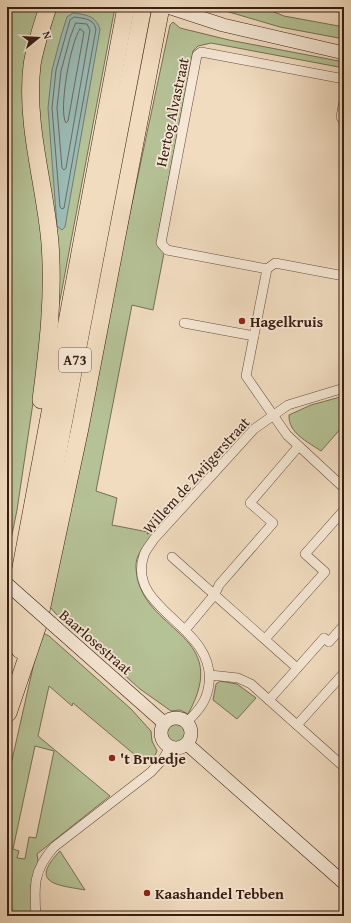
<svg xmlns="http://www.w3.org/2000/svg" width="351" height="923" font-family="'Gentium Book Plus',serif">
  <style>
    .green { fill: #b5c296; stroke: #776f54; fill-rule: evenodd }
    .water { fill: #9bbbb5; stroke: #747b73 }
    .lines { fill: none; stroke-linecap: round; stroke-linejoin: round }
    .shore { stroke: #6a6c63; stroke-width: 1 }
    .street-casing { stroke: #674c3d; stroke-width: 10 }
    .secondary-casing { stroke: #391c11; stroke-width: 14 }
    .highway-casing { stroke: #391c11; stroke-width: 18 }
    .street { stroke: #f6e8d6; stroke-width: 9 }
    .secondary { stroke: #f6e8d6; stroke-width: 13 }
    .highway { stroke: #f1dcc0; stroke-width: 17 }
    .secondary-bridge-casing { stroke: #391c11; stroke-width: 14; stroke-linecap: butt }
    .secondary-bridge { stroke: #f6e8d6; stroke-width: 13 }
    .poi-dot { fill: #8f2418; stroke: #f6e8d6; stroke-width: 1.5 }
    .labels { text-anchor: middle; dominant-baseline: central; stroke-width: 3.5; stroke-linejoin: round; paint-order: stroke }
    .shield { fill: #f6e8d6; stroke: #72594c; stroke-width: 1 }
    .shield-label { font-size: 14px; font-weight: bold; fill: #391c11 }
    .street-label { font-size: 15px; fill: #391c11; stroke: #f6e8d6 }
    .poi-label { font-size: 15px; font-weight: bold; fill: #391c11; stroke: #f6e8d6; text-anchor: start }
  </style>
  <rect width="100%" height="100%" fill="#f1dcc0"/>
  <filter id="stains"><feTurbulence type="fractalNoise" baseFrequency=".005" numOctaves="4"/><feColorMatrix values="0 0 0 0 .2 0 0 0 0 .09 0 0 0 0 .02 0 0 0 .5 -.17"/></filter>
  <radialGradient id="worn" r=".72"><stop offset=".6" stop-color="#630" stop-opacity="0"/><stop offset="1" stop-color="#630" stop-opacity=".3"/></radialGradient>
  <g class="green">
    <polygon points="7,7 43,7 36,27 43,238 44,329 17,510 7,559"/>
    <polygon points="53,7 115,7 60,300 53,327 37,129 37,65"/>
    <polygon points="212,7 262,7 284,16 344,27 344,39 280,27"/>
    <path d="M 173,22 L 180,28 L 229,40 L 344,62 L 344,68 L 211,43 L 198,46 L 193,51 L 158,235 L 157,243 L 164,253 L 153,310 L 132,305 L 96,491 L 117,498 L 112,525 L 148,532 L 147,534 L 155,531 C 149,539 142,547 138,556 C 135,562 136,570 137,577 C 149,634 232,635 188,714 L 180,710 L 171,711 L 140,689 L 55,613 L 47,603 L 170,25 Z"/>
    <path d="M 344,396 L 344,425 L 321,451 C 308,442 288,433 289,415 L 311,405 Z"/>
    <path d="M 41,632 L 49,636 L 131,709 L 151,731 L 152,741 L 157,751 L 153,760 L 147,765 L 73,703 L 72,706 L 49,686 L 38,736 L 110,796 L 37,854 L 38,861 L 31,885 L 32,916 L 7,916 L 7,782 ZM 35,746 L 54,751 L 36,838 L 29,837 L 25,859 L 17,858 L 19,851 L 13,849 Z"/>
    <polygon points="220,681 237,684 256,698 237,719 213,700 216,684"/>
    <circle cx="176" cy="733" r="9"/>
    <path d="M 60,851 L 85,890 C 58,885 28,884 60,851 Z"/>
  </g>
  <path class="water" d="M 73,13 C 86,15 95,15 100,29 L 65,227 L 62,230 L 57,226 L 48,108 L 52,70 L 61,36 L 67,17 Z"/>
  <g class="lines">
    <g class="shore">
      <path d="M 75,17 C 85,19 93,18 96,29 L 64,208 L 62,209 L 60,207 L 52,108 L 56,70 L 70,20 Z"/>
      <polygon points="76,23 87,24 90,30 66,168 64,170 62,168 57,108 61,71 70,38"/>
      <path d="M 80,29 L 84,32 L 68,121 L 66,123 C 58,111 71,40 80,29 Z"/>
    </g>
    <g class="street-casing">
      <g id="street">
        <polyline points="344,79 201,52 197,55 161,243 167,250 267,269 275,263 344,276"/>
        <polyline points="344,101 341,117 344,122"/>
        <polyline points="267,269 246,376 287,435 344,488"/>
        <polyline points="184,323 254,336"/>
        <polyline points="172,557 297,668"/>
        <polyline points="185,630 215,594 219,585 273,523 250,503 298,447"/>
        <polyline points="265,639 325,572 305,554 344,510"/>
        <polyline points="210,675 238,678 251,684 344,767"/>
        <polyline points="269,700 324,638 329,642 344,625"/>
        <path d="M 187,722 C 199,710 207,701 209,684 C 216,625 125,610 144,555 C 146,549 151,544 154,539 L 254,429 L 288,405 L 344,388"/>
        <polyline points="297,725 342,675 344,677"/>
        <path d="M 36,916 C 34,887 33,870 54,847 L 151,772 L 163,759 L 170,747"/>
      </g>
    </g>
    <g class="secondary-casing">
      <g id="secondary">
        <polyline points="168,7 223,25 344,53"/>
        <polyline points="51,623 164,723"/>
        <circle cx="176" cy="733" r="15"/>
        <polyline points="187,744 344,883"/>
      </g>
    </g>
    <g class="highway-casing">
      <g id="highway">
        <path d="M 41,400 C 48,347 54,296 50,243 C 45,184 25,125 32,65 C 35,46 42,26 48,7"/>
        <polyline points="7,642 126,7"/>
        <polyline points="20,650 143,7"/>
        <polyline points="8,713 38,625 80,428 161,7"/>
      </g>
    </g>
    <use href="#street" class="street"/>
    <use href="#secondary" class="secondary"/>
    <use href="#highway" class="highway"/>
    <g class="secondary-bridge-casing">
      <polyline id="secondary-bridge" points="7,584 51,623"/>
    </g>
    <use href="#secondary-bridge" class="secondary-bridge"/>
  </g>
  <g class="poi-dot">
    <circle cx="242" cy="321" r="4"/>
    <circle cx="112" cy="758" r="4"/>
    <circle cx="147" cy="893" r="4"/>
  </g>
  <g class="labels">
    <rect class="shield" x="59" y="348" width="32" height="24" rx="3"/>
    <g class="shield-label">
      <text x="75" y="360">A73</text>
    </g>
    <g class="street-label">
      <text transform="translate(172 112) rotate(-78)">Hertog Alvastraat</text>
      <text transform="translate(196 475) rotate(-48)">Willem de Zwijgerstraat</text>
      <text transform="translate(96 642) rotate(41)">Baarlosestraat</text>
    </g>
    <g class="poi-label">
      <text x="250" y="321">Hagelkruis</text>
      <text x="120" y="758">'t Bruedje</text>
      <text x="155" y="893">Kaashandel Tebben</text>
    </g>
  </g>
  <rect width="351" height="923" fill="none" stroke="#f1dcc0" stroke-width="24"/>
  <rect x="8" y="8" width="335" height="907" fill="none" stroke="#391c11" stroke-width="2"/>
  <rect x="12" y="12" width="327" height="899" fill="none" stroke="#391c11"/>
  <g transform="translate(38 38) rotate(72)" stroke="#f6e8d6" stroke-width="3" paint-order="stroke">
  <path d="M0-3L7 15L0 10L-7 15Z" fill="#391c11"/>
  <text y="-6" font-size="11" font-weight="bold" text-anchor="middle" fill="#391c11">N</text>
  </g>
  <rect width="100%" height="100%" filter="url(#stains)"/>
  <rect width="100%" height="100%" fill="url(#worn)"/>
</svg>
